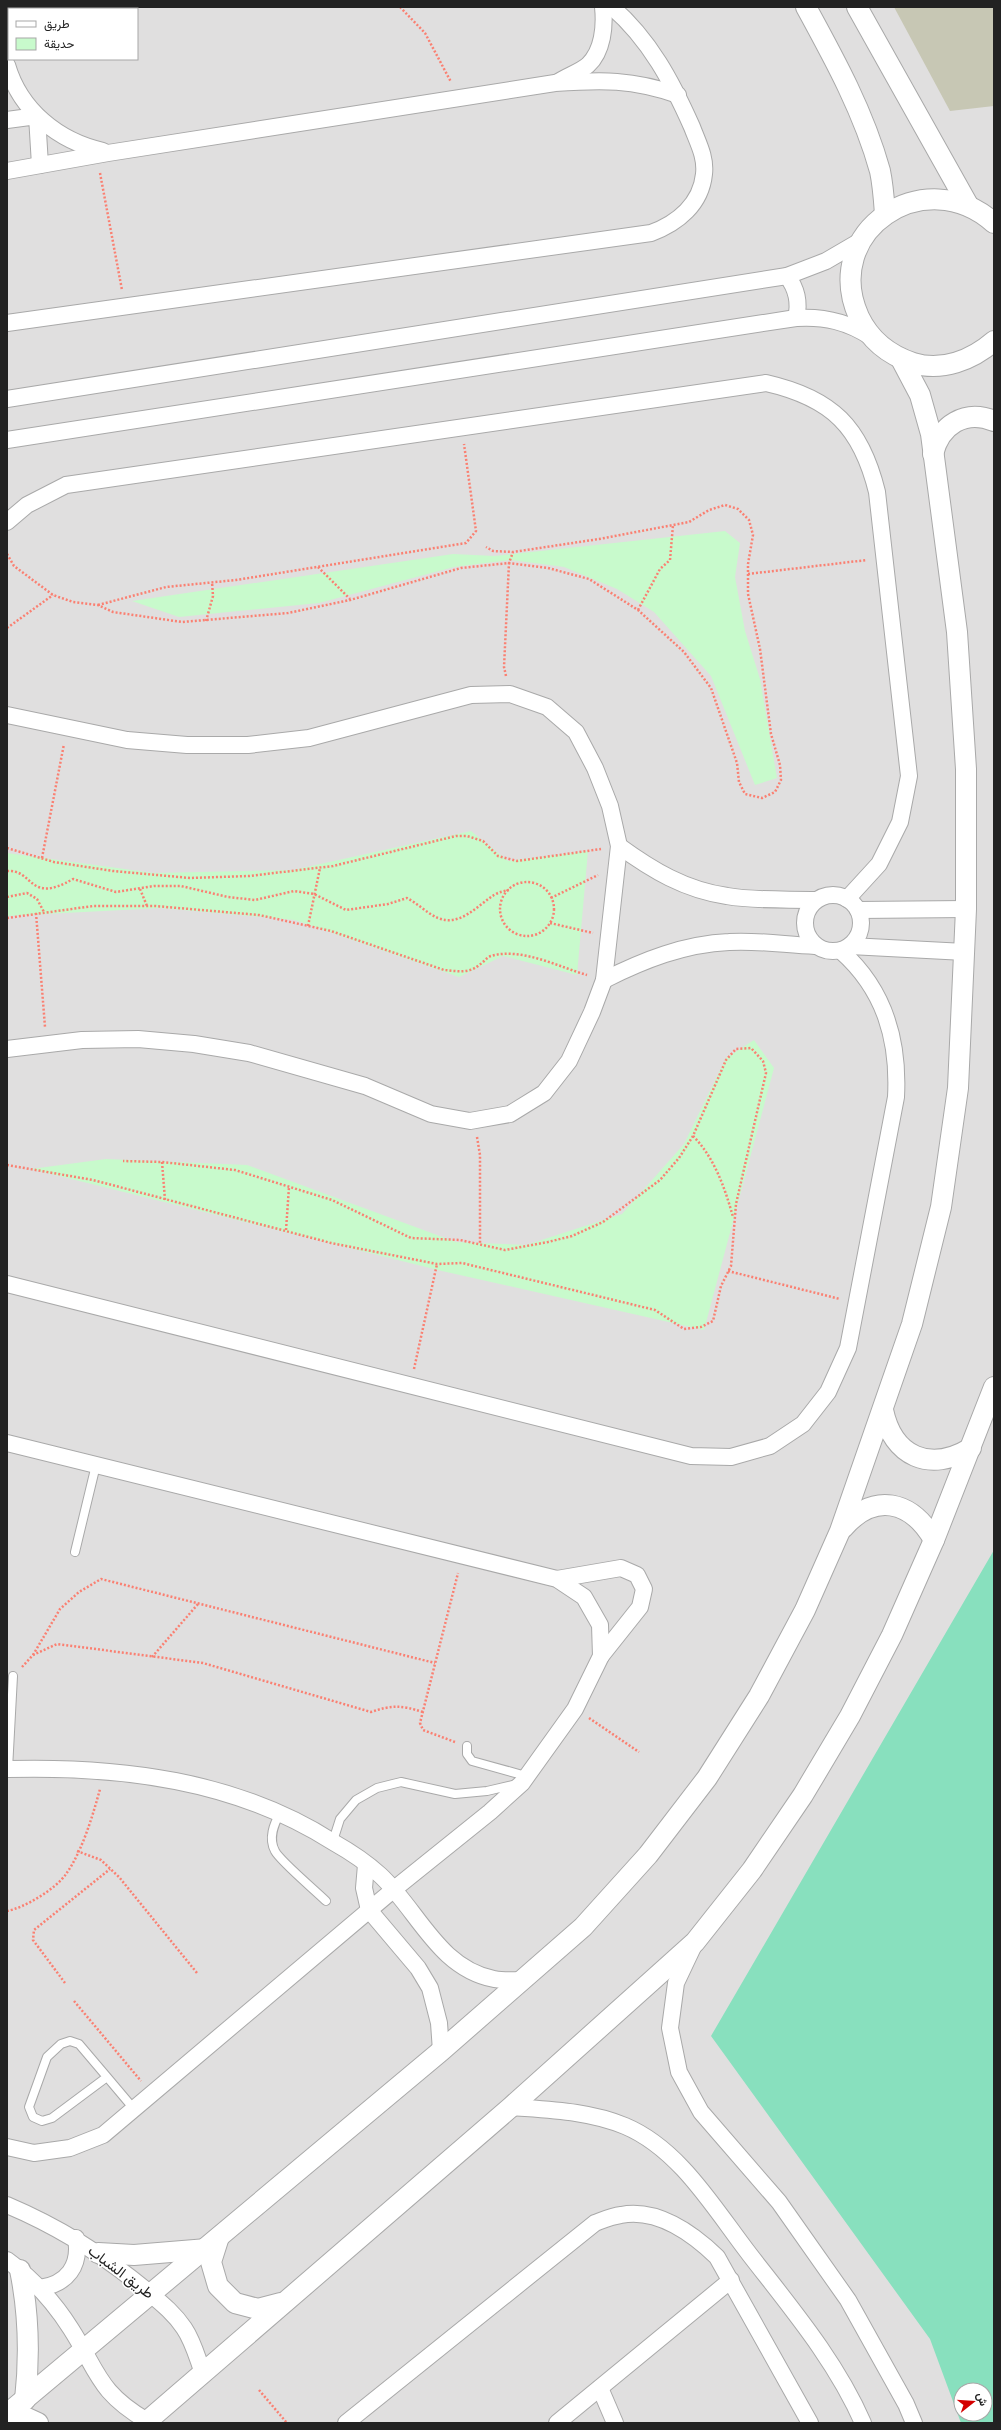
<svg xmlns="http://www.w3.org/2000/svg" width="1001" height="2430" font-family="Cabin,Vazirmatn,sans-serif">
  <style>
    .residential { fill: #e0dfdf; fill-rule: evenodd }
    .construction { fill: #c7c7b4 }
    .park { fill: #c8facc }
    .pitch { fill: #88e0be; fill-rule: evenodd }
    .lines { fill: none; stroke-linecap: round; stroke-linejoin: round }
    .service-casing { stroke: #a9a9a9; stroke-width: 10 }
    .minor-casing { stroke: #a9a9a9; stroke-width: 18 }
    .tertiary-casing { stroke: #a9a9a9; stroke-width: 22 }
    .path { stroke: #fa8072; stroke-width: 2.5; stroke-dasharray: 2 2; stroke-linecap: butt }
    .service { stroke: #fff; stroke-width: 8 }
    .minor { stroke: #fff; stroke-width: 16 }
    .tertiary { stroke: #fff; stroke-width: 20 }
    .labels { text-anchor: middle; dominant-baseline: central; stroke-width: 3; stroke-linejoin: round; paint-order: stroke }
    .street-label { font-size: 15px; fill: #222; stroke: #fff }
  </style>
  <rect width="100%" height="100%" fill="#f2efe9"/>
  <path class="residential" d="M 7,7 L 994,7 L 994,2423 L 7,2423 ZM 9,9 L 137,9 L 137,59 L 9,59 ZM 961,2390 L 985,2390 L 985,2414 L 961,2414 Z"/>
  <polygon class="construction" points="894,7 994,7 994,106 950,111"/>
  <g class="park">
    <polygon points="725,531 740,543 735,577 745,631 760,679 777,778 755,785 711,676 654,612 617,589 564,567 511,560 454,567 319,603 179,617 132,601 453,554 495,556"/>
    <polygon points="471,831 508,861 588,851 577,975 503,956 459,977 295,920 161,908 7,916 7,853 154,873 293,870"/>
    <polygon points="754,1040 774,1068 704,1330 442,1271 31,1169 106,1159 247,1165 456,1242 526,1245 622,1214 684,1144 726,1058"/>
  </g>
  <path class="pitch" d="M 994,1550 L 994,2423 L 961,2423 L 930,2339 L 711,2036 ZM 961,2390 L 985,2390 L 985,2414 L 961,2414 Z"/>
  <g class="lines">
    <g class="service-casing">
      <g id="service">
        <polyline points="75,1552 96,1465"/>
        <polyline points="467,1746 467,1754 472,1761 526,1776"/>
        <polyline points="8,1769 13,1676"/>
        <path d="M 280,1813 C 274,1824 268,1838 275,1851 C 280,1861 316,1891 326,1901"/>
        <polyline points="333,1841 340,1819 356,1800 377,1788 401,1782 455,1794 487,1791 517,1784"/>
        <polyline points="107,2077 79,2044 70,2041 61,2044 47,2057 29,2107 33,2117 42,2121 52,2118 107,2077 134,2109"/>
      </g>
    </g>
    <g class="minor-casing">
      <g id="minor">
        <path d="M 7,65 C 20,110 58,141 103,151"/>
        <path d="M 558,82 C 567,76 580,72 588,65 C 603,51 605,26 603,7"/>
        <polyline points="7,120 37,116 40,165"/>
        <path d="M 7,171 L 108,153 L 555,83 C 602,80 632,79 678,95"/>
        <path d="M 787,276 C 797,289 800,302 796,318"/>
        <path d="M 7,323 L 651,233 C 678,223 701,204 704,174 C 706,157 698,143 692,127 C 672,82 650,40 612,7"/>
        <polyline points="7,399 787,276 826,261 862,240"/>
        <path d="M 7,440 L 796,318 C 825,316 848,322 871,337"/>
        <path d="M 7,522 L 27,505 L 66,485 L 766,383 C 832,398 861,427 877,492 L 909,776 L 900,822 L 879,864 L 847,899"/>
        <polyline points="7,715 127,740 187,745 248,745 309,738 471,695 510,694 547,707 576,732 595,768 610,806 619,846 604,980 592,1012 569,1061 544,1093 510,1114 470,1121 431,1114 365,1086 249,1053 194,1044 138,1039 82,1040 7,1049"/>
        <path d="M 619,846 C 652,870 685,890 727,896 C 755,901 787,899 816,900"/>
        <circle cx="833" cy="923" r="28"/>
        <polyline points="858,910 966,909"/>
        <polyline points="850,946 965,952"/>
        <path d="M 604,980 C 644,960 684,944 729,942 C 757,940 787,945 815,946"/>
        <path d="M 7,1284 L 691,1456 L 731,1457 L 770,1446 L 803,1424 L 828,1392 L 848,1348 L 896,1097 C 899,1040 885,990 841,951"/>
        <polyline points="7,1443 557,1579 584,1597 600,1625 601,1656 575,1709 522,1783 490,1812 393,1890 103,2135 70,2148 34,2153 7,2147"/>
        <polyline points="557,1579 621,1568 637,1575 644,1589 640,1607 601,1656"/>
        <path d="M 7,1769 C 120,1766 236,1780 333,1842 C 349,1851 367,1863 380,1875 C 418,1910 438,1968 494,1979 C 503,1981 514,1980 524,1980"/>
        <polyline points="366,1865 364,1888 369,1910 418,1968 430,1988 439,2023 441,2051"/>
        <polyline points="694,1945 676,1983 670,2028 679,2072 701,2112 779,2202 848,2300 906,2404 914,2423"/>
        <path d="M 511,2107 C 550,2110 589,2111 625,2126 C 680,2149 715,2210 750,2255 C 791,2308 836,2361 863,2423"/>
        <path d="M 7,2205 C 59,2227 104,2255 147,2291 C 160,2302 174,2313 184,2328 C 193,2341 197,2357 203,2373"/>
        <path d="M 7,2260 C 33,2279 54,2302 71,2329 C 99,2373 98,2392 147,2421"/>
        <path d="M 40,2288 C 67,2284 81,2266 76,2238"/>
        <polyline points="600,2388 615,2423"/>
        <path d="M 346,2423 L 595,2223 C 603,2220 612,2216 621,2215 C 658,2208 692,2233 717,2257 L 810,2423"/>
        <polyline points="557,2423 731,2280"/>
      </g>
    </g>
    <g class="tertiary-casing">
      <g id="tertiary">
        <path d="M 806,7 C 835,60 864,113 880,171 C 883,185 884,200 885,214"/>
        <polyline points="857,7 968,205"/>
        <path d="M 994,223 C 925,161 820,231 859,317 C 870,340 889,355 913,363 C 942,372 972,360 994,341"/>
        <path d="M 933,454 C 940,425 965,409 994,421"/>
        <path d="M 883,1410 C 893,1457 930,1473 971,1448"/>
        <path d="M 843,1528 C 874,1492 911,1500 934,1540"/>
        <polyline points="218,2240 211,2262 218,2286 235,2303 258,2309 281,2303"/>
        <polyline points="98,2253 134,2255 207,2249"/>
        <path d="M 20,2270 C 29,2314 30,2355 25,2400"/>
        <polyline points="7,2414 441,2051 583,1927 648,1855 707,1778 759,1696 805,1610 840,1531 912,1324 941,1207 958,1088 966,909 966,769 957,632 931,434 920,395 901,359"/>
        <polyline points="7,2414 25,2417 38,2423"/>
        <polyline points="145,2423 511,2107 695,1942 752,1870 803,1795 850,1716 892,1635 934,1540 994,1387"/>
      </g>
    </g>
    <g class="path">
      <polyline points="400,7 425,33 451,82"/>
      <polyline points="100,173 122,290"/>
      <polyline points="7,554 14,566 53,595 73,602 98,605 113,612 182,622 288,613 350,600 461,568 509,563 548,568 589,579 638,610 684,652 711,688 737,763 739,782 745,794 762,798 775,792 781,780 780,765 771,734 760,649 748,594 748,564 753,535 749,520 738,509 725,505 709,510 689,522 599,539 513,552 493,551 486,547"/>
      <polyline points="318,567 350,599"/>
      <polyline points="748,574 867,560"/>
      <polyline points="98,605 166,587 236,580 466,543 476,531 464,444"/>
      <polyline points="638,610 660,569 670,560 673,525"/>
      <polyline points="206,621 213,596 212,582"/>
      <polyline points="7,628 53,595"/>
      <polyline points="506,676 504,667 509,563 513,552"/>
      <polyline points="7,848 54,862 113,871 190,878 249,876 333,866 456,836 467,836 483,841 498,856 517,861 601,849"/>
      <polyline points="42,858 64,744"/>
      <path d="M 7,871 C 34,869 28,905 73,879 L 116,892 L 154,886 L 181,886 L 228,897 L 255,900 L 294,891 L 314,894 L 346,910 L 388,904 L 407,898 C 417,903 428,914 438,918 C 460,927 477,906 494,895 C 499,892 504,891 509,890"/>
      <circle cx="527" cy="909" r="27"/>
      <polyline points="140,889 147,906"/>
      <polyline points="7,897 27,893 37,899 44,912"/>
      <polyline points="551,898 598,875"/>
      <polyline points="36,913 45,1027"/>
      <path d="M 7,918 L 93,906 L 155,906 L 259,915 L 331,931 L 444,970 C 456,971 469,974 479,965 C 483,963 487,957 491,956 C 521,947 559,967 587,975"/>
      <polyline points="550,923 593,933"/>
      <polyline points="308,926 320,868"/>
      <path d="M 693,1136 C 714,1157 725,1188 733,1217"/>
      <polyline points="477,1137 480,1155 480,1244"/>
      <polyline points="162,1162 165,1200"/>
      <polyline points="7,1165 93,1180 331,1243 437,1264 462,1263 655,1310 684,1329 701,1327 713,1321 721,1286 731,1266 736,1204 766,1073 763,1061 751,1048 736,1049 726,1060 693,1136 679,1158 660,1180 603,1222 572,1236 548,1242 505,1250 460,1240 411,1238 332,1200 235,1170 162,1162 123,1161"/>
      <polyline points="286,1230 289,1187"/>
      <polyline points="728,1271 840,1299"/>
      <polyline points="414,1369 437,1264"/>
      <polyline points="33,1655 60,1609 79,1592 101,1579 435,1663"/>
      <polyline points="152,1657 198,1604"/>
      <path d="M 22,1667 L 33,1655 L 57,1644 L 203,1663 L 371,1712 C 392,1705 401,1705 423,1712"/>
      <polyline points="589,1718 639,1752"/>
      <polyline points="455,1742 423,1730 420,1723 458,1573"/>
      <polyline points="77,1851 101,1860 119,1877 197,1973"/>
      <path d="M 7,1911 C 24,1908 56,1889 66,1874 C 82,1852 93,1815 100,1789"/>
      <polyline points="65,1983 33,1940 34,1930 110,1869"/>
      <polyline points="74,2001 141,2081"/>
      <polyline points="259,2390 287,2423"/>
    </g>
    <use href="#service" class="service"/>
    <use href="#minor" class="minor"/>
    <use href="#tertiary" class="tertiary"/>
  </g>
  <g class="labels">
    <g class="street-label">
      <text transform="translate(121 2272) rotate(37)">طريق الشباب</text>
    </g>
  </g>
  <rect width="1001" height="2430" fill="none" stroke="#222222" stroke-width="16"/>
  <rect x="8" y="8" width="130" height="52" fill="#ffffff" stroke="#a7a7a7"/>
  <rect x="16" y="21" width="20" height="6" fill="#ffffff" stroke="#a7a7a7"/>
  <text x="44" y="28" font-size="12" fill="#222222">طريق</text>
  <rect x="16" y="38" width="20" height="12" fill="#c8facc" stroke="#a7a7a7"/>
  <text x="44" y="48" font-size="12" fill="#222222">حديقة</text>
  <g transform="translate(973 2402) rotate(73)"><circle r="19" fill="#ffffff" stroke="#a7a7a7"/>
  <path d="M0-3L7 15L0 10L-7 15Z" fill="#d40000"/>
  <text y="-6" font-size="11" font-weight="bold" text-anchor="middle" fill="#222222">ش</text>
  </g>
</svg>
